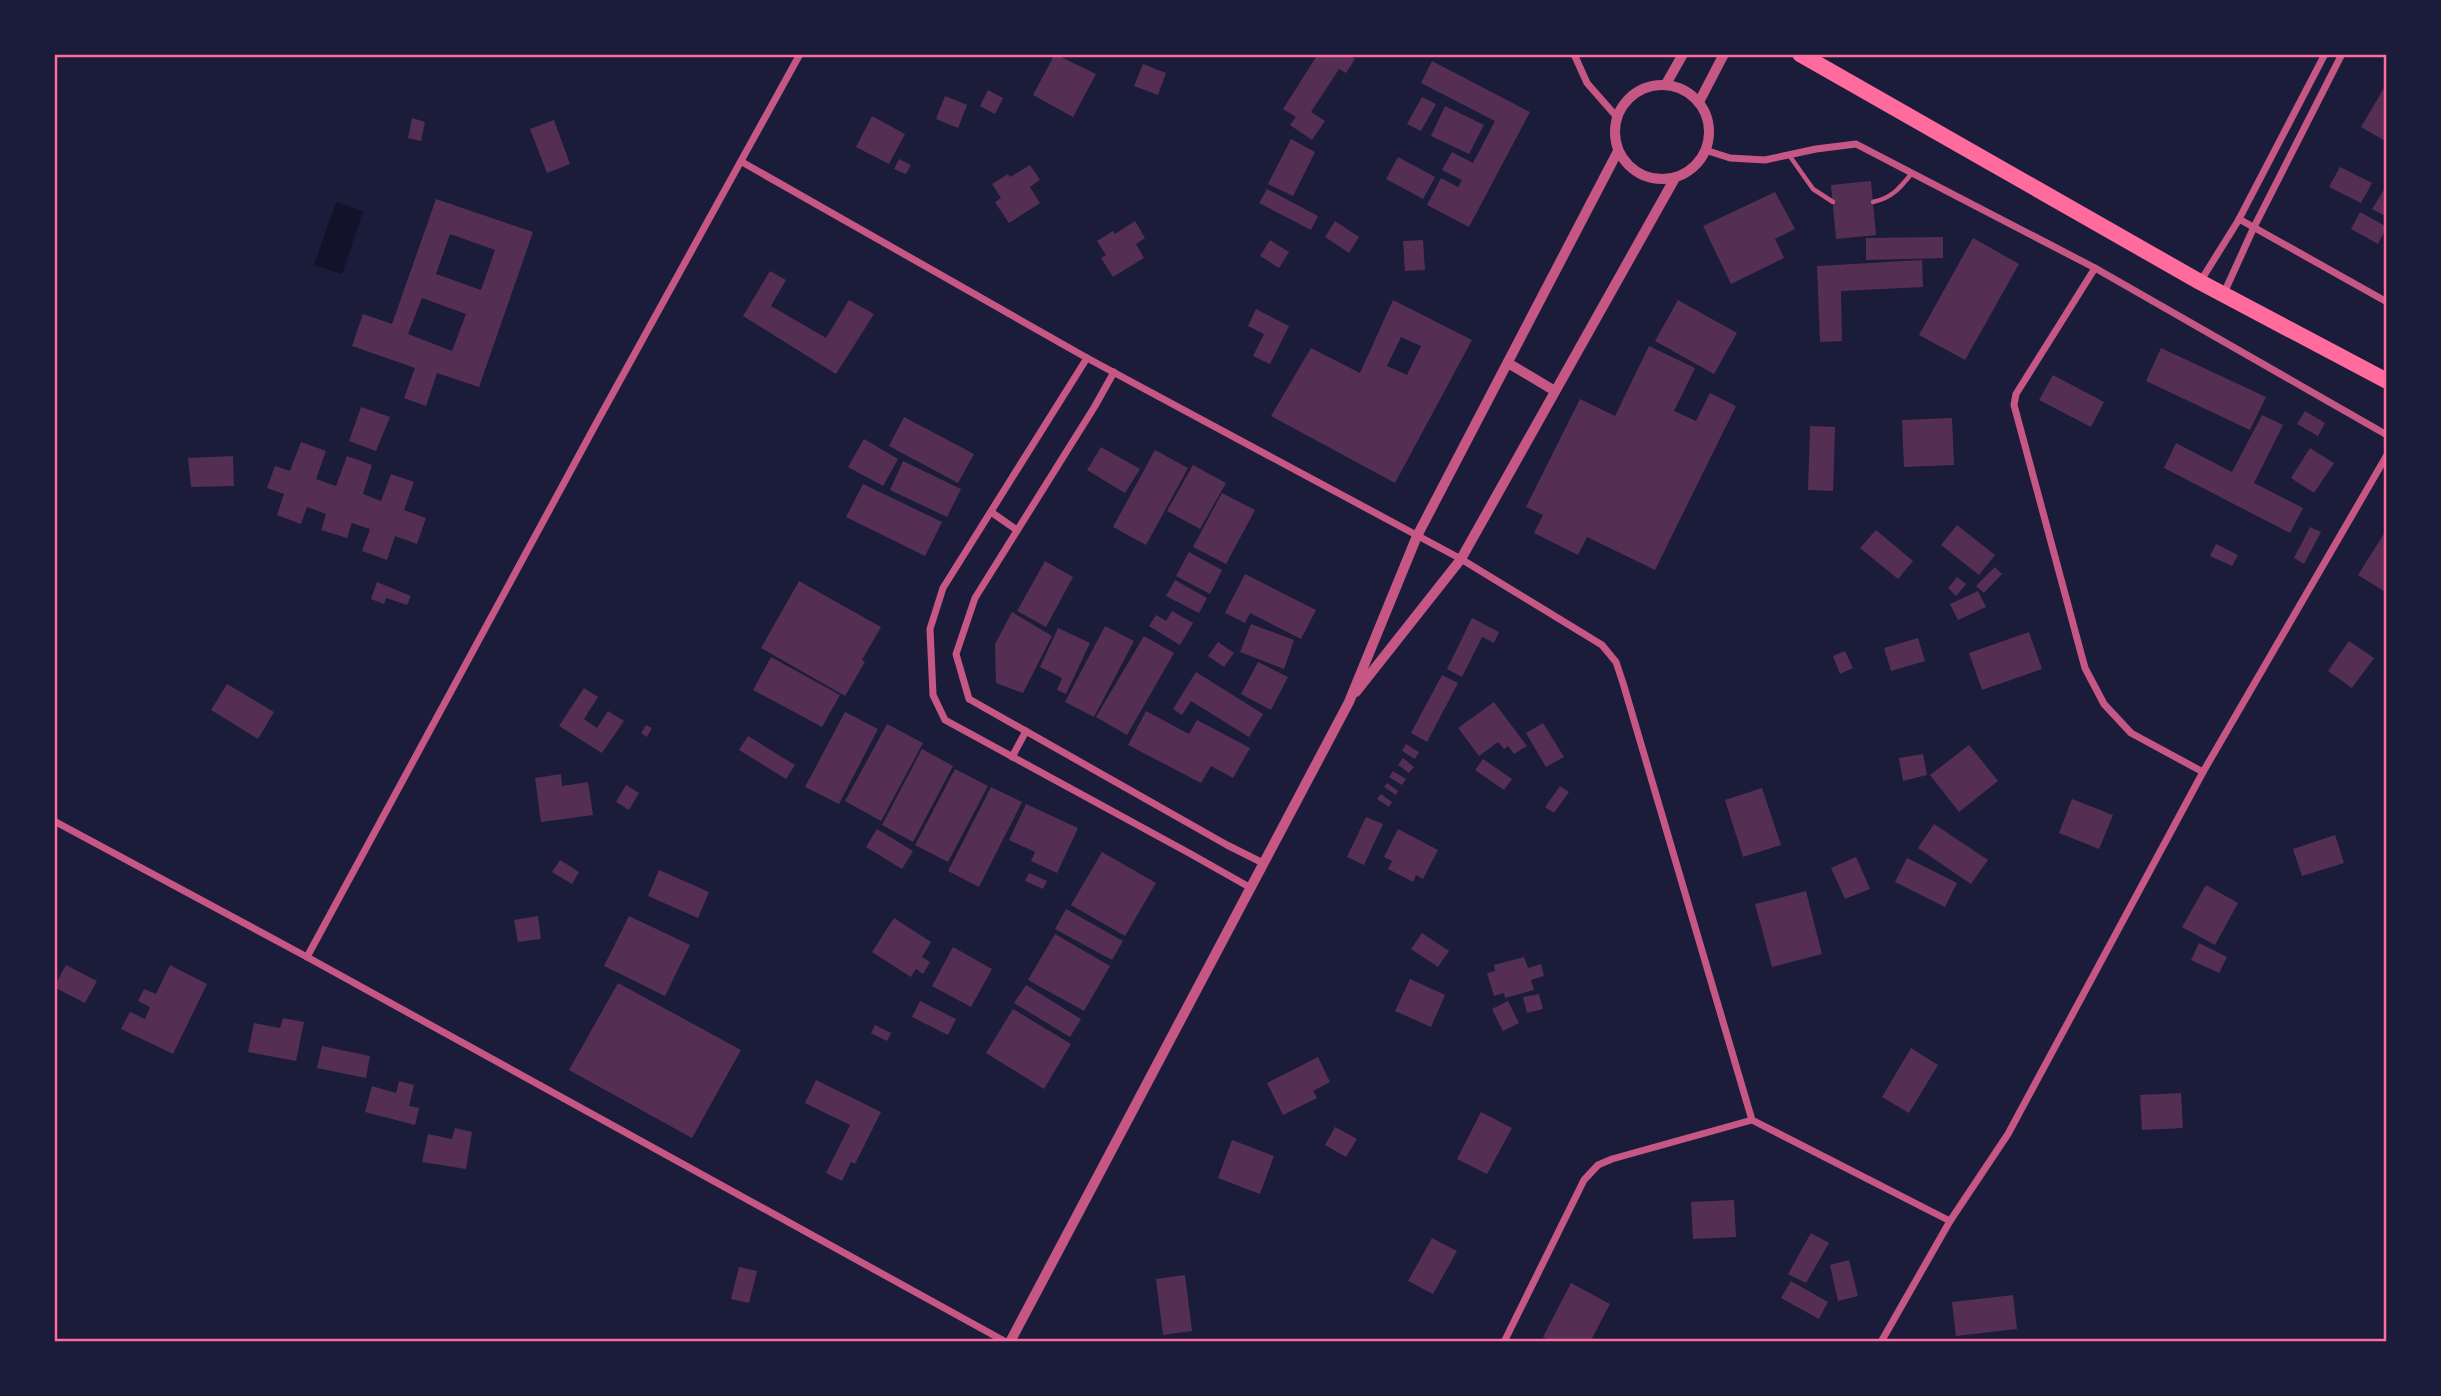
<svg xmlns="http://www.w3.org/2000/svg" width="2441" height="1396" font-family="Manrope,sans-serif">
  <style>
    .water { fill: #12122b }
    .building { fill: #542f53; fill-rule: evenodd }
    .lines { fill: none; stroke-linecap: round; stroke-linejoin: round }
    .service { stroke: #c65784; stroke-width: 4.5 }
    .minor { stroke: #c65784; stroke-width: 7 }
    .tertiary { stroke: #c65784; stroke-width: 10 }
    .trunk { stroke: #ff6b9d; stroke-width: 16 }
    .neatline { fill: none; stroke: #ff6b9d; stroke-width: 2.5 }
  </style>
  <rect width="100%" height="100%" fill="#1b1b3a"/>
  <polygon class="water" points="336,202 363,211 342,274 314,265"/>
  <g class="building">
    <polygon points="1055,54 1096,74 1073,117 1033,95"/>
    <polygon points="1318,54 1348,54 1355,59 1346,73 1339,69 1311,112 1325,121 1312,140 1290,125 1296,117 1283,109"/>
    <polygon points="1432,61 1530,112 1469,227 1427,205 1441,178 1458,187 1462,180 1442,170 1452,152 1473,163 1495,121 1421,83"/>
    <polygon points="1143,64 1166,73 1158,95 1134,86"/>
    <polygon points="2387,83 2387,142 2361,127"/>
    <polygon points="988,90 1003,98 995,114 980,106"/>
    <polygon points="945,96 967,105 958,128 936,119"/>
    <polygon points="1422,97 1436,104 1421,131 1407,124"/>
    <polygon points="1445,106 1484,125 1469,154 1431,136"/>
    <polygon points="872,116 905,134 889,164 856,147"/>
    <polygon points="412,118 425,122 421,141 408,138"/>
    <polygon points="554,120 570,164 547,173 530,129"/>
    <polygon points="1291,139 1315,152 1293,196 1268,184"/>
    <polygon points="1398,157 1435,177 1423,199 1386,179"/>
    <polygon points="899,159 911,165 906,174 894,169"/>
    <polygon points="1030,165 1040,180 1030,187 1040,203 1009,223 995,202 1001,198 992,184 1008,174 1010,177"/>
    <polygon points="2340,167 2372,183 2361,203 2329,187"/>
    <polygon points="1871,181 1876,235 1836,239 1831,185"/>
    <polygon points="2387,185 2387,217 2372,209"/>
    <polygon points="1267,189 1318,216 1311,230 1259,203"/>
    <polygon points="1775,192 1795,229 1775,239 1784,258 1731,284 1703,226"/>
    <path d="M 436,199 L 533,232 L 479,387 L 437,373 L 426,406 L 404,398 L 415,368 L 352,346 L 363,314 L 392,324 ZM 450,234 L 495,250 L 481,290 L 436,274 ZM 422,298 L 466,314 L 452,351 L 408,334 Z"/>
    <polygon points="2360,212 2387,227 2378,244 2351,229"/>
    <polygon points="1135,221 1145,238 1136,244 1144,258 1113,277 1101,258 1106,255 1097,241 1113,231 1115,234"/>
    <polygon points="1335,221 1359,237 1349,253 1325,237"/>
    <polygon points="1943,237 1943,258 1866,260 1866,238"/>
    <polygon points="1973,238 2019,264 1965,360 1919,335"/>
    <polygon points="1270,240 1289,252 1279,268 1260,256"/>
    <polygon points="1423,240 1425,270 1405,271 1403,241"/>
    <polygon points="1922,260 1923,287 1841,291 1842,341 1820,342 1817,266"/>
    <polygon points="770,271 786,280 771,306 826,338 849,300 874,314 836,374 743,316"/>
    <path d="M 1393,300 L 1472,340 L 1395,483 L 1271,416 L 1311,348 L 1360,373 ZM 1401,337 L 1421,346 L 1407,375 L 1387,366 Z"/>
    <polygon points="1678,300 1737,333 1714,374 1655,341"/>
    <polygon points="1256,309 1289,326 1270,364 1253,356 1264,334 1248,326"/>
    <polygon points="1649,346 1695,368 1674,411 1696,421 1710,393 1736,406 1655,570 1587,537 1578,555 1534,533 1543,515 1526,507 1580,399 1615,416"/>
    <polygon points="2161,348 2266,397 2250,430 2146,381"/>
    <polygon points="2053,375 2104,402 2091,427 2039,400"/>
    <polygon points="361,407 390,417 376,451 349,441"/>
    <polygon points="2305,411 2325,423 2318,436 2297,424"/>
    <polygon points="2262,415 2283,425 2254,483 2303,508 2290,533 2164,468 2176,443 2232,472"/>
    <polygon points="904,417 974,454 958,483 889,446"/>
    <polygon points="1952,418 1954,465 1904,467 1902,420"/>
    <polygon points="1810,426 1835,427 1833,491 1808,490"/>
    <polygon points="864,439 898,459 883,486 848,467"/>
    <polygon points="301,442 326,451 316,479 336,486 347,456 372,465 363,494 381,501 391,474 414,482 404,510 426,518 417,544 395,536 387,560 362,551 370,529 352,523 347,538 321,530 326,514 307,507 301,524 277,515 284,494 267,488 275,466 290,471"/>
    <polygon points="1101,447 1140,469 1125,493 1087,470"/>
    <polygon points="2310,448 2334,463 2314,493 2291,478"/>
    <polygon points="1155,450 1188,468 1146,545 1113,527"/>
    <polygon points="233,456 234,486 191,487 188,458"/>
    <polygon points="903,461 961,489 947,517 890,490"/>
    <polygon points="1193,465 1226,483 1200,529 1167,511"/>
    <polygon points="863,484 942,522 925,556 846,517"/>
    <polygon points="1222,493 1255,510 1226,564 1193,547"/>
    <polygon points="1957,525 1995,555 1979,575 1941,545"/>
    <polygon points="2310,527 2321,532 2304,564 2294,558"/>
    <polygon points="2387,529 2387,593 2358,575"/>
    <polygon points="1876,530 1913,561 1898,579 1860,548"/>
    <polygon points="2216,544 2238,555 2232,566 2210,556"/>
    <polygon points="1189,552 1222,570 1210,594 1176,576"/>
    <polygon points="1045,561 1073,577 1046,627 1017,611"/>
    <polygon points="1995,567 2002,574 1984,593 1976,586"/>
    <polygon points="1245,574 1316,610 1301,639 1250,613 1245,623 1225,613"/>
    <polygon points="1957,577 1966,584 1956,596 1948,588"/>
    <polygon points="1175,580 1207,598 1199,613 1166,596"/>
    <polygon points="799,581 881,627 862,660 865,662 845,696 761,648"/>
    <polygon points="377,582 411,596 407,605 386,598 384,604 371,599"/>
    <polygon points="1978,591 1986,607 1958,620 1950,604"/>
    <polygon points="1172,611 1193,623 1180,645 1149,626 1156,615 1166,621"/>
    <polygon points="1012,612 1052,636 1023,693 996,683 995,644"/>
    <polygon points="1472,618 1499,632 1494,643 1482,637 1462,677 1447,669"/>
    <polygon points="1251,624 1294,640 1284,669 1240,652"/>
    <polygon points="1105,626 1134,641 1094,717 1065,702"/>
    <polygon points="1058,628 1090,643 1066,694 1057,690 1062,678 1040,667"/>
    <polygon points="2029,632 2042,669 1982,690 1969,653"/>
    <polygon points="1144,636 1174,653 1127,735 1096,717"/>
    <polygon points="1918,638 1925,661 1891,671 1884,648"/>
    <polygon points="2349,641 2374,658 2352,688 2328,671"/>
    <polygon points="1218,642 1234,653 1224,667 1208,656"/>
    <polygon points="1845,651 1853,668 1840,674 1833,656"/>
    <polygon points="771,657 840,695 822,727 753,690"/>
    <polygon points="1258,662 1288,677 1271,710 1241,694"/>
    <polygon points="1196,672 1263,714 1249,737 1191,701 1182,715 1173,709"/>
    <polygon points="1442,675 1458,683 1427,742 1411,733"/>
    <polygon points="227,684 274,712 258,739 211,710"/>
    <polygon points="584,688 598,697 584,719 597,728 608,711 624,721 602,753 559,726"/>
    <polygon points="1494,702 1527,746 1514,754 1508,746 1504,749 1498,742 1479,756 1458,728"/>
    <polygon points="1146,711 1189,734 1197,720 1250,748 1233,778 1211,766 1201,783 1128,745"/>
    <polygon points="845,712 878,729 839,804 805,787"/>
    <polygon points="1543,723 1564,757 1546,767 1526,733"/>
    <polygon points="887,724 923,743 881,821 845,801"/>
    <polygon points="646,725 652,728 647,737 641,733"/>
    <polygon points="748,736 795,765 786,779 739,750"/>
    <polygon points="1406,744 1419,752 1415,759 1402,751"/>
    <polygon points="1969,745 1998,781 1959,812 1930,775"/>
    <polygon points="922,749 953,766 913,842 882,825"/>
    <polygon points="1923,754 1927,775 1903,781 1899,758"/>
    <polygon points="1403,758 1414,767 1409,773 1398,765"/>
    <polygon points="1483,759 1512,779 1504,790 1475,770"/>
    <polygon points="955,769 988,786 948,862 915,845"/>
    <polygon points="1393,771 1406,779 1402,785 1389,777"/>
    <polygon points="561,774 562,786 588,782 593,815 541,822 535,778"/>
    <polygon points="1387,783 1398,791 1396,795 1384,787"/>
    <polygon points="626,785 639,793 629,810 616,802"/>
    <polygon points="1560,786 1569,792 1554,813 1545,807"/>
    <polygon points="991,787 1022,802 979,887 948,871"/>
    <polygon points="1762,788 1781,845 1743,857 1725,800"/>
    <polygon points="1381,794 1392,802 1389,807 1377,799"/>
    <polygon points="2072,799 2113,815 2099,849 2059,833"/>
    <polygon points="1026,804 1078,828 1057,873 1031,861 1035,852 1009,840"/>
    <polygon points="1366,817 1383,824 1364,865 1347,857"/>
    <polygon points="1934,824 1988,860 1971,884 1918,848"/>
    <polygon points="877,829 913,851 902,869 866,847"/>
    <polygon points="1398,829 1438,850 1423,879 1416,875 1413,882 1388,869 1392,861 1384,857"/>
    <polygon points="2335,835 2344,863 2302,876 2293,849"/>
    <polygon points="1102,852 1156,883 1125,936 1071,905"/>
    <polygon points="1856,857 1870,889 1845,899 1831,868"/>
    <polygon points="1907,858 1957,883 1945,907 1895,882"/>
    <polygon points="560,860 579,872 572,884 552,872"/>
    <polygon points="659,870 709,892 698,918 648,896"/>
    <polygon points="1029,873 1047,881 1043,889 1025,881"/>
    <polygon points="2206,885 2238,903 2215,945 2182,927"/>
    <polygon points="1806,891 1822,954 1772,967 1755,904"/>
    <polygon points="1066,909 1123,941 1112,960 1055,929"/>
    <polygon points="538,916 541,939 518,942 514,920"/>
    <polygon points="629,916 690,945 665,996 604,966"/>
    <polygon points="894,918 931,942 922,957 930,962 923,974 916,969 911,977 872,952"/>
    <polygon points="1422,933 1449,951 1438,967 1411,949"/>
    <polygon points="1055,934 1110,966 1084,1011 1028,980"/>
    <polygon points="2199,943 2227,957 2219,973 2191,960"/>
    <polygon points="953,947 992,969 971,1007 932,986"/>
    <polygon points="1524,957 1528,968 1541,964 1544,976 1531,980 1534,990 1505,998 1504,993 1494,996 1487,973 1495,971 1494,965"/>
    <polygon points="66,965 97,981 85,1003 54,987"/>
    <polygon points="170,965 207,984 173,1054 121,1029 130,1012 145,1019 150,1007 138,1001 144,989 156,994"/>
    <polygon points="1410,979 1445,995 1431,1027 1395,1011"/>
    <polygon points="618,983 741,1050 692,1138 569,1070"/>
    <polygon points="1026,985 1081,1019 1070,1037 1014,1003"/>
    <polygon points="1539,994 1543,1009 1527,1013 1523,997"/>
    <polygon points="920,1001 956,1019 948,1035 912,1017"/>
    <polygon points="1508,1001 1519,1023 1503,1031 1492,1009"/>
    <polygon points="1013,1009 1071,1044 1044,1089 986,1053"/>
    <polygon points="283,1018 304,1022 296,1061 248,1052 254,1023 280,1028"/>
    <polygon points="875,1025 891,1033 887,1041 871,1033"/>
    <polygon points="322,1046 370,1056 366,1078 317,1068"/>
    <polygon points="1911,1048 1938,1065 1909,1113 1882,1097"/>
    <polygon points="1318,1057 1330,1082 1313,1091 1317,1098 1283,1115 1267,1083"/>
    <polygon points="816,1080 881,1112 855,1164 851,1162 842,1181 826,1173 850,1125 805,1103"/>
    <polygon points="399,1081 414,1085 409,1106 419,1108 415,1125 365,1112 372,1086 396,1093"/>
    <polygon points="2181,1093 2183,1128 2142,1130 2140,1095"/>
    <polygon points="1481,1112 1512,1128 1487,1174 1457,1159"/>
    <polygon points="1335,1127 1357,1139 1346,1157 1325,1145"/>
    <polygon points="455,1128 472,1132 466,1169 422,1162 428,1134 452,1139"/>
    <polygon points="1232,1140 1274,1156 1260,1194 1218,1178"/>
    <polygon points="1734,1200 1736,1237 1693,1239 1691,1202"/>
    <polygon points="1811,1233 1829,1243 1806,1283 1788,1274"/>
    <polygon points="1432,1238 1457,1251 1433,1294 1408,1281"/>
    <polygon points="1849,1260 1858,1296 1838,1301 1830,1265"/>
    <polygon points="739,1267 757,1271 749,1303 731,1299"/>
    <polygon points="1185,1275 1192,1331 1163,1335 1156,1279"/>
    <polygon points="1791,1281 1828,1302 1819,1319 1781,1298"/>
    <polygon points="1571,1283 1610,1304 1590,1342 1552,1342 1543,1337"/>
    <polygon points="2013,1295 2017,1329 1956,1336 1952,1302"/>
  </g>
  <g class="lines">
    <g class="service">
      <polyline points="1789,155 1813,189 1833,202"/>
      <path d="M 1873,202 C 1892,198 1900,188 1912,173"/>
    </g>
    <g class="minor">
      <polyline points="1574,54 1587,83 1616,116"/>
      <polyline points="1705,150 1730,158 1765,160 1816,149 1856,144 2095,268 2387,435"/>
      <polyline points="742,162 1087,358 1461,559 1602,645 1616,662 1623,683 1752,1120 1950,1221"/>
      <polyline points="2239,219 2387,302"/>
      <polyline points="2095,268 2016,394 2014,405 2085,668 2104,704 2131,733 2203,772"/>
      <polyline points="2200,282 2238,221 2325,54"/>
      <polyline points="2224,293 2254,227 2342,54"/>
      <polyline points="1087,358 943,588 930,629 933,695 945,720 1189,853 1251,888"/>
      <polyline points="1114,372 1095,406 975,598 956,654 969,699 1227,845 1263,863"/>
      <polyline points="991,512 1017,530"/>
      <polyline points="1012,757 1026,731"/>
      <polyline points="54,821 307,957 1006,1342"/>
      <polyline points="307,957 597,422 800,54"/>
      <polyline points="1504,1342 1584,1180 1598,1165 1612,1159 1752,1120"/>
      <polyline points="1881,1342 1950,1221 2008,1134 2203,772 2387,455"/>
    </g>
    <g class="tertiary">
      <polyline points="1666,84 1683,54"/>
      <circle cx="1662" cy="132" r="47"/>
      <polyline points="1699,102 1724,54"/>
      <polyline points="1508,363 1555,391"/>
      <polyline points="1356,692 1461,559 1675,178"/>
      <polyline points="1010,1342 1349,702 1417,536 1618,151"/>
    </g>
    <polyline class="trunk" points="1800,54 2200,282 2387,381"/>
  </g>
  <rect width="2441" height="1396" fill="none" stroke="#1b1b3a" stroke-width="112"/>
  <rect x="56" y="56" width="2329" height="1284" class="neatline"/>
</svg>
